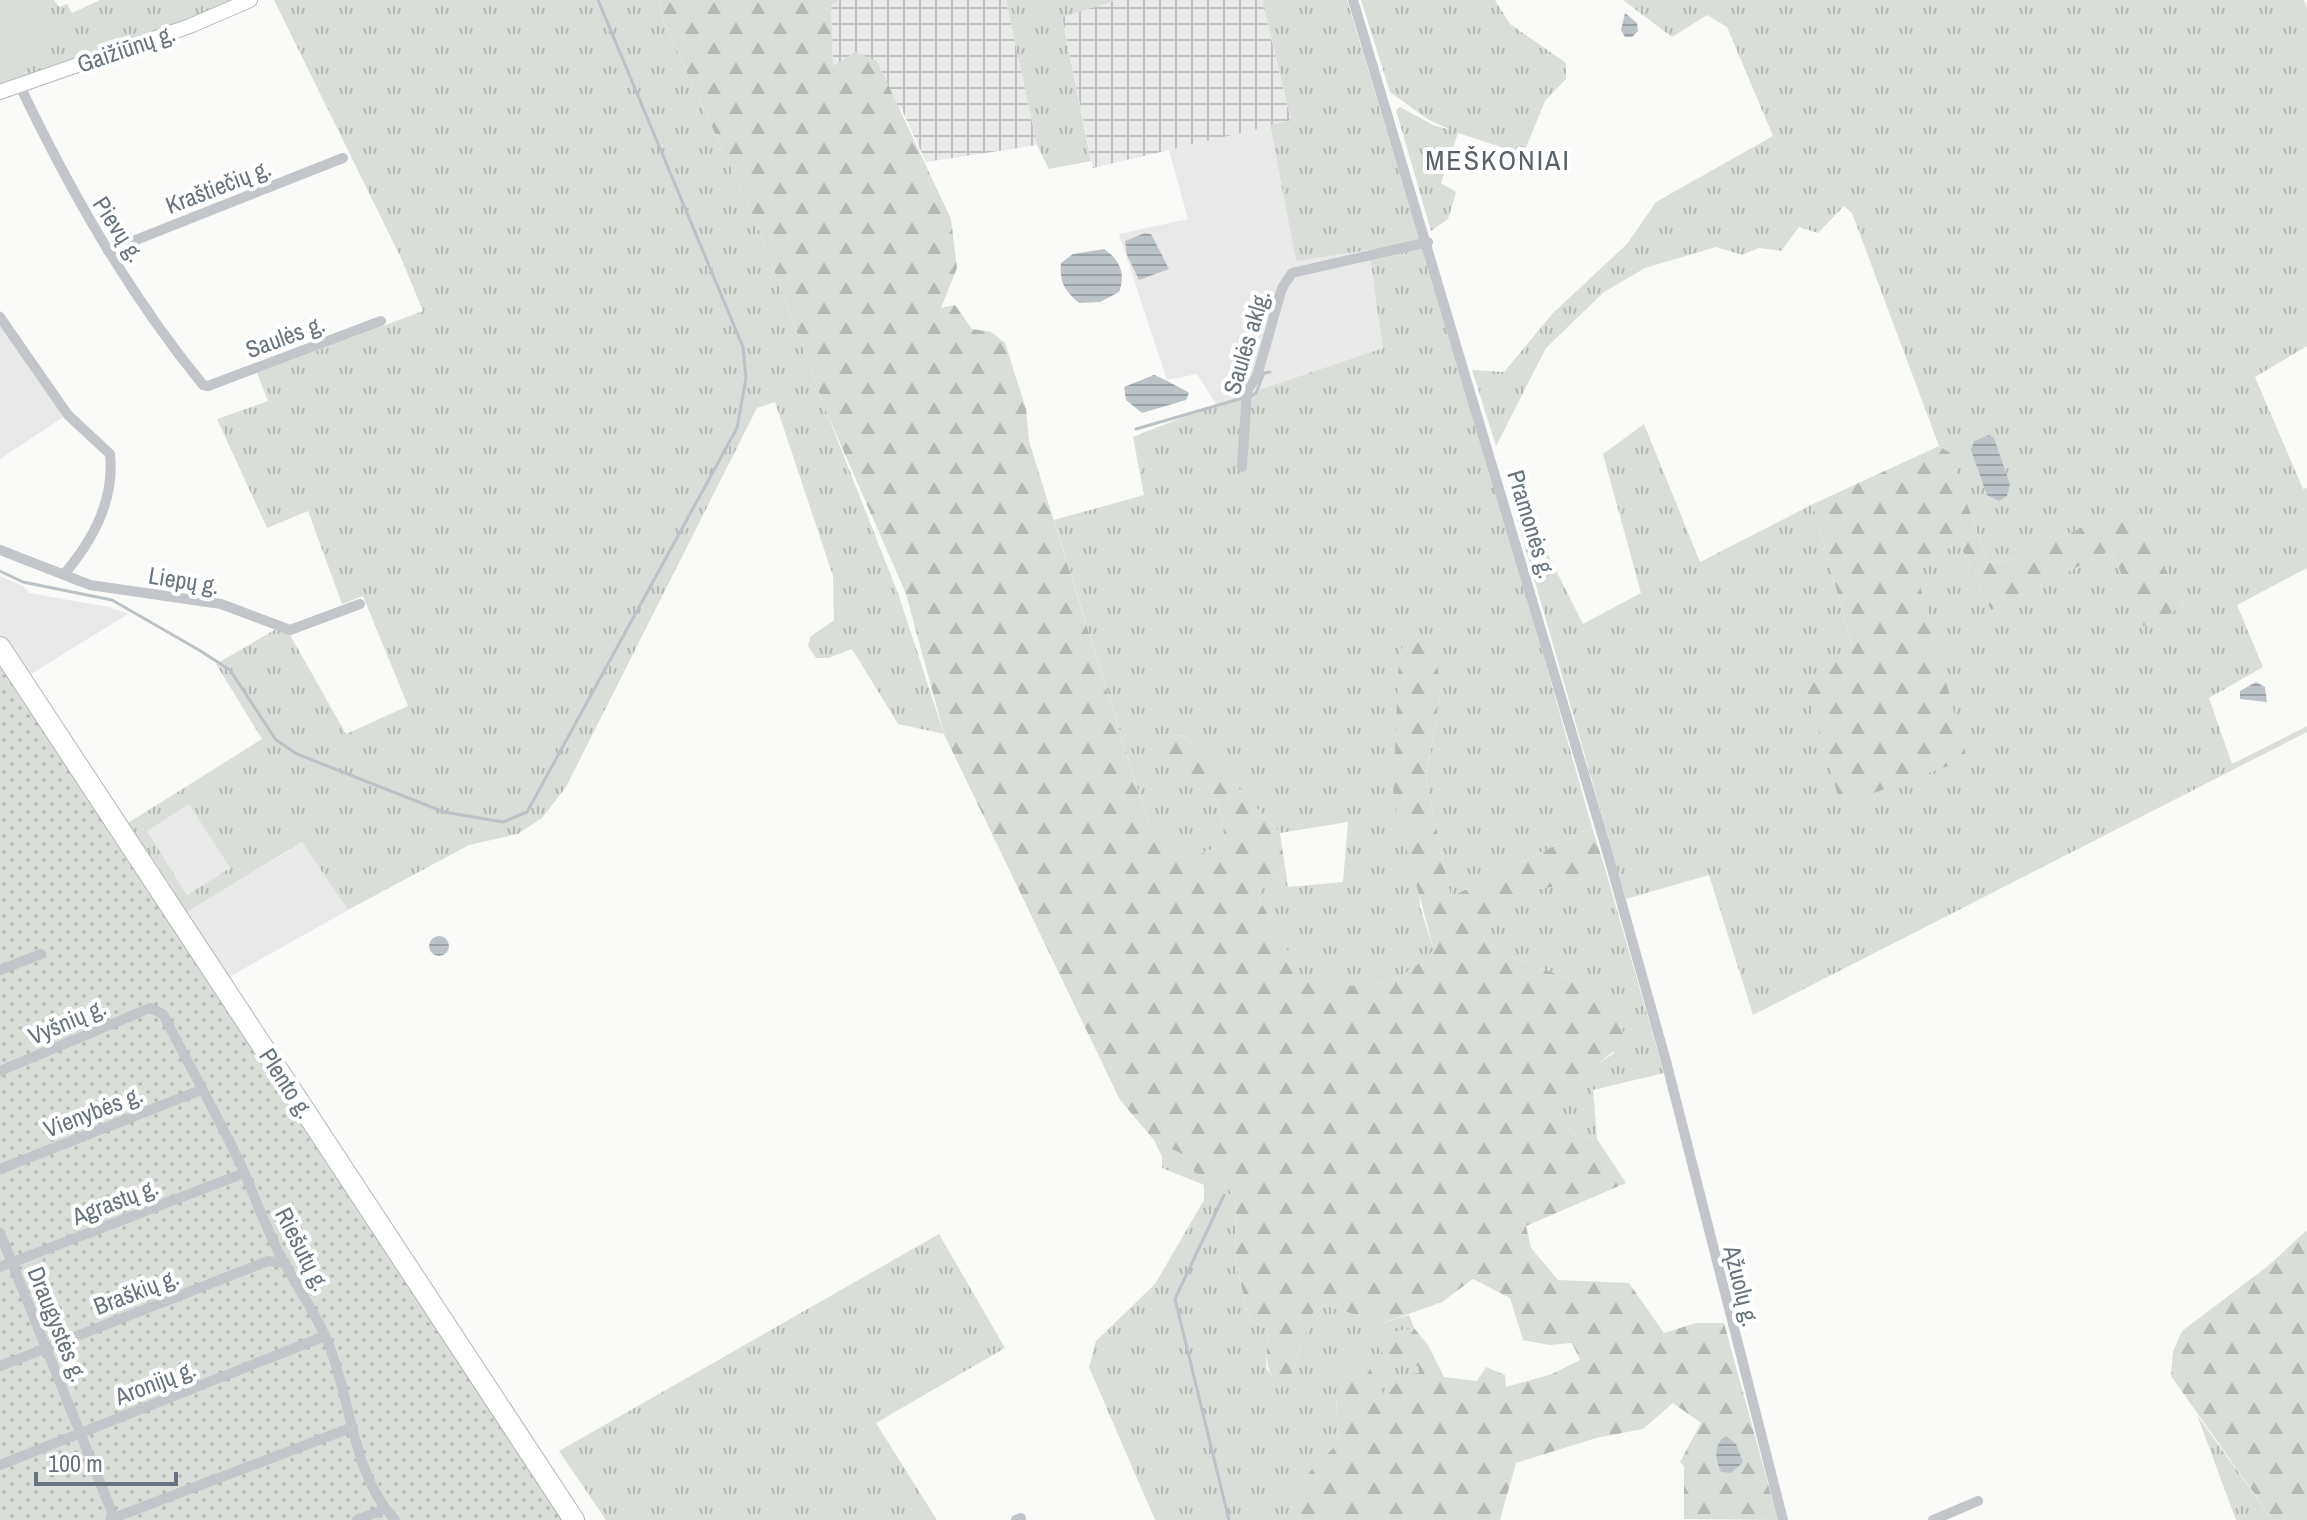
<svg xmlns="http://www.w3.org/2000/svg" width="2307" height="1520" font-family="'Archivo Narrow',sans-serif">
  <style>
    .built { fill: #e8e9e8 }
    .industrial { fill: url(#industrial-grid) }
    .grass { fill: url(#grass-tufts); fill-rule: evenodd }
    .forest { fill: url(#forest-firs) }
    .garden { fill: url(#garden-dots) }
    .pitch { fill: #daded8 }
    .water { fill: url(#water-rules) }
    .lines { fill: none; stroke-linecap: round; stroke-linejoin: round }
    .stream { stroke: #bbc3c8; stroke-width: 3 }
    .secondary-casing { stroke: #b4b9bd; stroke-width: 16 }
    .highway-casing { stroke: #b3b7ba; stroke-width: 22 }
    .street { stroke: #c2c5c9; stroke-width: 10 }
    .secondary { stroke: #fff; stroke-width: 14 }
    .highway { stroke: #fff; stroke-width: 20 }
    .labels { text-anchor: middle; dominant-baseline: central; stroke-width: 8; stroke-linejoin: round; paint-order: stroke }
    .street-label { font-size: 24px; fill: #67747f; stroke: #fff }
    .quarter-label { font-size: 28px; letter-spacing: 2px; fill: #59626b; stroke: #fff }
  </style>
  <defs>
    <pattern id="industrial-grid" width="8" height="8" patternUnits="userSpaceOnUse" patternTransform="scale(2)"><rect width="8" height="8" fill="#e8e9e8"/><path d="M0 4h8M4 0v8" fill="none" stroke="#c0c1c1"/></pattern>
    <pattern id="grass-tufts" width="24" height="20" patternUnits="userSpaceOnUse" patternTransform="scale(2)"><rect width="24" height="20" fill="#daded8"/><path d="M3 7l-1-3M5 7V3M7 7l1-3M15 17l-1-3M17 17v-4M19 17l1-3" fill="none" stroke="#b5b9b4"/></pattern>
    <pattern id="forest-firs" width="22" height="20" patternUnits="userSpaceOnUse" patternTransform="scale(2)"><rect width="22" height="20" fill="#daded8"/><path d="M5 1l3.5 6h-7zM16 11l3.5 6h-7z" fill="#b5b9b4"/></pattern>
    <pattern id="garden-dots" width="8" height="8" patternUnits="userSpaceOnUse" patternTransform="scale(2)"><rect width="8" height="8" fill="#daded8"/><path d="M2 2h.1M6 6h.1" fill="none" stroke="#b5b9b4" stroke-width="1.8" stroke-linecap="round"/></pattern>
    <pattern id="water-rules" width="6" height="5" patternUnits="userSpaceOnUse" patternTransform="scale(2)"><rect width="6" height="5" fill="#bbc3c8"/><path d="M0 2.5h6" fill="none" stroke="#9ca3a8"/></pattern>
  </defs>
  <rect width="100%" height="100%" fill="#fafaf8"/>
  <g class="built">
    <polygon points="1270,125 1296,260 1370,250 1383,348 1216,404 1197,374 1167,380 1119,234 1188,219 1169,150"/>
    <polygon points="0,310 71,412 0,459"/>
    <polygon points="0,576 23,586 29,593 109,607 128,614 26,677 0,636"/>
    <polygon points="189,803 230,868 187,895 146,831"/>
    <polygon points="303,842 348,910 229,977 187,912"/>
  </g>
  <g class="industrial">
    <polygon points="839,0 1006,0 1037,145 926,162 901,108 833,67 831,4"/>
    <polygon points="1118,0 1262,0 1291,121 1093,168 1062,16"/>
  </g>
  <g class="grass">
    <polygon points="0,0 54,0 59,7 67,4 72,13 100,0 235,0 198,18 0,86"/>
    <path d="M 274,0 L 660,0 L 664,23 L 757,224 L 826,411 L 899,596 L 944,734 L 898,724 L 852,649 L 828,658 L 816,658 L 808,646 L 810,637 L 834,620 L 833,576 L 775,402 L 757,408 L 566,787 L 542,818 L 518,834 L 469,845 L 348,910 L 302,842 L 187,912 L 128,823 L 262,739 L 216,664 L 276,629 L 289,633 L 346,734 L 408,706 L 363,596 L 342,604 L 308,511 L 267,528 L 217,419 L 268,401 L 257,373 L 423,311 L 401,258 ZM 189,804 L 230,868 L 187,895 L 147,831 Z"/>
    <polygon points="1006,0 1118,0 1062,17 1091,161 1049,169 1037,145"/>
    <path d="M 1262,0 L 1347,0 L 1509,535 L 1592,827 L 1451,897 L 1426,780 L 1441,687 L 1407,633 L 1420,907 L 1434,950 C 1392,993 1360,987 1305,983 L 1258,897 L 1262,882 L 1276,875 L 1288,887 L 1343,882 L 1348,822 L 1280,833 L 1206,754 L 1184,736 L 1159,734 L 1157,756 L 1209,783 L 1222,818 L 1225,844 L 1192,857 L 1149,825 L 1054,520 L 1144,495 L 1133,437 L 1216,404 L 1383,348 L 1369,250 L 1296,261 L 1270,125 L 1291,120 Z"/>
    <polygon points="1361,0 1495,0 1510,24 1566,63 1566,79 1545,101 1525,150 1516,152 1458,133 1441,183 1456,192 1448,219 1431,231 1396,110 1400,107 1433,125 1451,130 1429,120 1390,92"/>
    <polygon points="1623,0 2304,0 2307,7 2307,346 2255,377 2303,489 2307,488 2307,568 2237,605 2263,667 2209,698 2232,764 2307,726 2307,732 1753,1015 1709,875 1626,899 1510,495 1536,531 1583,624 1641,593 1603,454 1644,424 1700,562 1813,504 1853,649 1966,759 1913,564 1959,543 1991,610 2111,550 2143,625 2184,606 2133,504 2016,559 1988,563 1949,452 1939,446 1852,213 1844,206 1818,233 1799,227 1781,251 1759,248 1742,255 1716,247 1645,268 1604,292 1546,348 1496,446 1472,370 1504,372 1553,313 1627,244 1656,202 1773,136 1727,27 1707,15 1672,37"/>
    <path d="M 1604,865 L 1664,1073 L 1593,1090 L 1597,1139 L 1572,1134 L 1551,1104 L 1563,1088 L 1614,1053 L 1594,989 L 1496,950 L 1483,938 C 1503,877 1527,897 1577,881 C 1586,877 1595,870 1604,865 Z"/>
    <path d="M 1154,1140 L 1184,1155 L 1195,1173 L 1215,1179 L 1236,1196 L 1235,1258 L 1249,1319 L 1268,1329 L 1266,1368 L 1280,1387 L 1291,1376 L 1314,1310 L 1324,1305 L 1383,1323 L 1409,1315 L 1414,1328 L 1390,1333 L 1418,1366 L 1419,1373 L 1385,1398 L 1336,1393 L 1338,1446 C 1315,1462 1290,1490 1290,1520 L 1155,1520 L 1089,1367 L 1096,1341 L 1155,1284 L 1204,1200 L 1204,1185 L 1162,1168 L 1162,1157 Z"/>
    <polygon points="939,1234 1005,1348 876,1423 937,1520 606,1520 559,1451"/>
    <polygon points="2197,1415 2273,1520 2236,1520"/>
  </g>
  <g class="forest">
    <path d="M 660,0 L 839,0 L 831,5 L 833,66 L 855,52 L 877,61 L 951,219 L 957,268 L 941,308 L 955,305 L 972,329 L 991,332 L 1005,343 L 1026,409 L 1029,441 L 1149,825 L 1192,857 L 1225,844 L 1222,818 L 1209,783 L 1156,756 L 1159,734 L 1184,736 L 1206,754 L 1280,833 L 1288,887 L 1276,875 L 1262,882 L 1258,897 L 1305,982 C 1360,987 1392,993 1434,950 L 1393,798 L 1399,656 L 1407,633 L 1432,638 L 1441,687 L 1426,780 L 1451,897 L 1592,827 L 1604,865 C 1595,870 1586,877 1577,881 C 1528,897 1503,877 1483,938 L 1496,950 L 1594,989 L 1627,1037 C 1605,1064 1573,1077 1551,1104 L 1572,1134 L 1597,1139 L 1626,1183 L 1526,1226 L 1531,1248 L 1558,1280 L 1629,1283 L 1664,1333 L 1696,1323 L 1724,1323 L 1778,1520 L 1684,1519 L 1684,1466 L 1680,1462 L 1701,1423 L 1673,1403 L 1643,1429 L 1596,1438 L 1516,1463 L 1500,1520 L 1290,1520 C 1290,1490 1315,1462 1338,1445 L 1336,1393 L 1342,1364 L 1355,1358 L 1368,1365 L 1385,1397 L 1403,1375 L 1419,1373 L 1418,1366 L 1393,1366 L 1376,1345 L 1390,1333 L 1414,1328 L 1428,1345 L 1444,1377 L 1477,1381 L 1486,1367 L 1505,1375 L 1506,1387 L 1552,1374 L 1580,1360 L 1572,1343 L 1549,1345 L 1523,1340 L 1510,1298 L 1473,1279 L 1442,1302 L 1383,1323 L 1324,1305 L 1314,1310 L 1291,1376 L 1281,1388 C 1263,1371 1267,1352 1268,1329 L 1249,1319 L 1235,1258 L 1236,1196 L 1215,1179 L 1195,1173 L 1184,1155 L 1154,1140 L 1120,1100 L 944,734 L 906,594 L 826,411 L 757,224 L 664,23 Z"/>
    <polygon points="1939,446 1949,452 1988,563 2016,559 2133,503 2184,606 2143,626 2111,550 1991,610 1959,543 1914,564 1967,759 1841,805 1804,682 1853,649 1813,504"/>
    <polygon points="2307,1230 2307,1520 2273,1520 2171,1376 2173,1352 2182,1331 2268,1266"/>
  </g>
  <polygon class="garden" points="0,656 563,1520 0,1520"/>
  <polygon class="pitch" points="0,0 41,0 57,35 0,60"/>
  <g class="water">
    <polygon points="1625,13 1637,23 1638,31 1632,37 1625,37 1621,30"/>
    <polygon points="1145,233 1151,234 1169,269 1139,280 1127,255 1125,241"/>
    <path d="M 1104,249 C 1120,260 1126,274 1119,292 L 1100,302 L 1079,303 C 1065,291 1059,282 1061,263 L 1073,254 Z"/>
    <path d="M 1154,375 C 1158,376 1187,391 1189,393 L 1186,400 L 1142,413 L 1126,400 L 1124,387 Z"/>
    <polygon points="1989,435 1994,438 2010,484 2007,496 1999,501 1987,495 1971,450 1974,441"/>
    <polygon points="2256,682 2265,687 2267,702 2240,699 2240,691"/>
    <circle cx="439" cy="946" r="10"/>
    <path d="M 1726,1436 L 1736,1444 L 1743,1462 L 1731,1473 L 1721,1472 C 1715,1459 1713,1444 1726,1436 Z"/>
  </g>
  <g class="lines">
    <g class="stream">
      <polyline points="1251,396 1256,393 1264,373 1270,372"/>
      <polyline points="1136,429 1243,398"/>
      <polyline points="0,571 23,582 112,600 199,650 230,670 276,740 297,754 444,812 503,822 527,812 737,428 746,378 743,347 598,0"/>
      <polyline points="1224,1195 1175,1299 1229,1520"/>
    </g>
    <g class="secondary-casing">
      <polyline id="secondary" points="0,92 190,26 250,0"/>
    </g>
    <g class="highway-casing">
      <polyline id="highway" points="0,647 574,1520"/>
    </g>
    <g class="street">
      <polyline points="1353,0 1607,851 1666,1061 1783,1520"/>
      <path d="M 19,84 C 70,191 128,293 203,385 L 208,386 L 381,321"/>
      <polyline points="108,251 343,158"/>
      <path d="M 0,317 L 68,415 L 110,454 C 115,500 93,540 65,573"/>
      <polyline points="1242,467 1247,391 1257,376 1282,288 1292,273 1428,242"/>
      <polyline points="0,550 90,585 221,604 290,630 360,604"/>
      <polyline points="0,970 41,954"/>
      <path d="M 0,1071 L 150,1008 L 163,1014 C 188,1064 217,1114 241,1165 C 253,1193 264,1222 277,1249 C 292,1280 313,1308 327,1340 C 352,1399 351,1473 395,1520"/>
      <polyline points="0,1169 201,1090"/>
      <polyline points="0,1233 115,1520"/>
      <polyline points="0,1267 244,1173"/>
      <polyline points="0,1366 268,1261 286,1263"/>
      <polyline points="0,1465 325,1336"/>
      <polyline points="111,1519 353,1427"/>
      <polyline points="357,1520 385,1509"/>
      <polyline points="1016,1520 1021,1518"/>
      <polyline points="1933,1520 1978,1501"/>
    </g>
    <use href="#secondary" class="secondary"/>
    <use href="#highway" class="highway"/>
  </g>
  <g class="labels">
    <g class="street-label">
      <text transform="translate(126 48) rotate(-19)">Gaižiūnų g.</text>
      <text transform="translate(218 186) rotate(-21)">Kraštiečių g.</text>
      <text transform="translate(119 229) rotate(57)">Pievų g.</text>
      <text transform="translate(285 336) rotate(-20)">Saulės g.</text>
      <text transform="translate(1246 342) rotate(-73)">Saulės aklg.</text>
      <text transform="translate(1532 524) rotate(73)">Pramonės g.</text>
      <text transform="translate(184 580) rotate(9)">Liepų g.</text>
      <text transform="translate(67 1021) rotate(-23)">Vyšnių g.</text>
      <text transform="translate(287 1083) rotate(57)">Plento g.</text>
      <text transform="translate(93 1111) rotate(-21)">Vienybės g.</text>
      <text transform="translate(115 1201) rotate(-21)">Agrastų g.</text>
      <text transform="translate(303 1249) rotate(63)">Riešutų g.</text>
      <text transform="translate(1742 1286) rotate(76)">Ąžuolų g.</text>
      <text transform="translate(136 1291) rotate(-21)">Braškių g.</text>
      <text transform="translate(58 1324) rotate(68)">Draugystės g.</text>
      <text transform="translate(155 1382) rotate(-21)">Aronijų g.</text>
    </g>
    <g class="quarter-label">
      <text x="1498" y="160">MEŠKONIAI</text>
    </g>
  </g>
  <path d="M36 1472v12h140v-12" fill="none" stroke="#67747f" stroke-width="4"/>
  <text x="48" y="1472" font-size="24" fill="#67747f" stroke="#ffffff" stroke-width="6" paint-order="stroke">100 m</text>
</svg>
